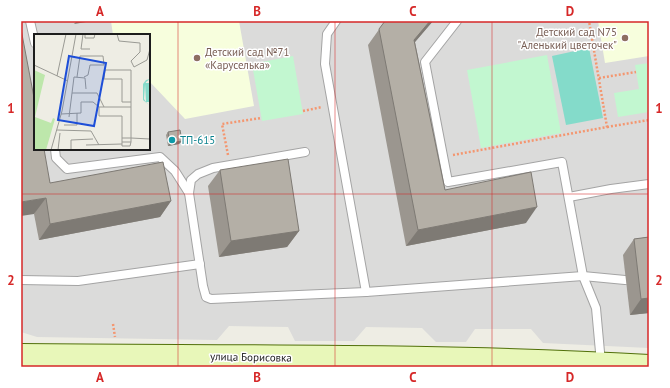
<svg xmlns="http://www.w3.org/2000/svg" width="670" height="388" font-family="'PT Sans',sans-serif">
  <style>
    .residential { fill: #dbdbda; fill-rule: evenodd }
    .education { fill: #f7fedd }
    .park { fill: #c2f7d0 }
    .pitch { fill: #84dbca }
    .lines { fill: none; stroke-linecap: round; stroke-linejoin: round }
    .lane-casing { stroke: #a4a4a4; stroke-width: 10 }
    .secondary-casing { stroke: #517009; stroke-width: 24 }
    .path { stroke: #f4966f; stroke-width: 2.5; stroke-dasharray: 2 2; stroke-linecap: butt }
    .lane { stroke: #fff; stroke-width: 8 }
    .secondary { stroke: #e8f7b9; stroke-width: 22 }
    .wall { fill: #9b968f }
    .shaded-wall { fill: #7e7a74 }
    .building { fill: #b4afa6; stroke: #7e7a74 }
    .grid { fill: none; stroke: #d62828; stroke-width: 1; stroke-opacity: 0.55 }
    .education-dot { fill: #8d6e63; stroke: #fff; stroke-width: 1.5 }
    .culture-dot { fill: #0f9aa8; stroke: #fff; stroke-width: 1.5 }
    .labels { text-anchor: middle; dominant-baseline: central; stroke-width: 3; stroke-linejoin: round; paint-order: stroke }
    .education-label { font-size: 11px; fill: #785e54; stroke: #fff; text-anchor: end }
    .culture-label { font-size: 11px; fill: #0d838f; stroke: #fff; text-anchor: start }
    .street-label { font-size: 11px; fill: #1d1d1d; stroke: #fff }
    .inset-road { fill: none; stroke: #9a9a94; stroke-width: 1 }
    .view { fill: #1d4ed8; fill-opacity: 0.15; stroke: #1d4ed8; stroke-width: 2 }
    .inset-edge { fill: none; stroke: #1d1d1d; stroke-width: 2 }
    .neatline { fill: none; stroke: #d62828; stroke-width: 1.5 }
    .grid-label { font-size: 13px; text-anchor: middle; font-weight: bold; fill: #d62828 }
  </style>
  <rect width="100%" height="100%" fill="#eeede4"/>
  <path class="residential" d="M 21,21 L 649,21 L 649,348 L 543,343 L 531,329 L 475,329 L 466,342 L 436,342 L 422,328 L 366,327 L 354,341 L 295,341 L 288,327 L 229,326 L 217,340 L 37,337 L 21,332 ZM 35,35 L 149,35 L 149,149 L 35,149 Z"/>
  <g class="education">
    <polygon points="111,21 239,21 254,106 185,119 149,81 149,35 113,35"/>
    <polygon points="598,21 649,21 649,56 605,63"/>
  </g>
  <g class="park">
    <polygon points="547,55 561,133 481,148 467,70"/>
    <polygon points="293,56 303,114 262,121 252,64"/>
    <polygon points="649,63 649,112 618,117 614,93 639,89 635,65"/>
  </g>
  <polygon class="pitch" points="589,48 603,118 566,125 552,56"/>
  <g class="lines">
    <g class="lane-casing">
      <g id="lane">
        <polyline points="30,21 35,43"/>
        <polyline points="336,21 327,34 325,64 366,292 583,276 625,280"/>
        <polyline points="457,21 425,62 448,182 562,162 583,276 596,308 601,363"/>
        <polyline points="55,149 56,158 67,169 160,157 175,171 189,193"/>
        <polyline points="305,152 213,168 198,174 191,180 189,193 203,286 206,297 211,299 366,292"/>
        <polyline points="569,197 611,189 649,184"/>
        <polyline points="21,280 78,281 200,264"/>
      </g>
    </g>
    <g class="secondary-casing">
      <path id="secondary" d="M 21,355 C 230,357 440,354 649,366"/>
    </g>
    <g class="path">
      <polyline points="599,78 636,72"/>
      <polyline points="303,111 322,107"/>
      <polyline points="607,127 649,120"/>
      <polyline points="228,155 222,124 261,118"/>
      <polyline points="453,155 607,127 589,21"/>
      <polyline points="113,324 115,337"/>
    </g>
    <use href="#lane" class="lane"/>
    <use href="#secondary" class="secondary"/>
  </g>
  <g class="wall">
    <polygon points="385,21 433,21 415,42 445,190 526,223 406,246 368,45"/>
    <polygon points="168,132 182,141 179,144 168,146 166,135"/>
    <polygon points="220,170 299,231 287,247 219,257 208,186"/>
    <polygon points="50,183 171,201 160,217 39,240 34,214"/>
    <polygon points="649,237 649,313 630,315 623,255 634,239"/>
  </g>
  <g class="shaded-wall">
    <polygon points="77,21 87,21 86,22 74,24"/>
    <polygon points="430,21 433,21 403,56 414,40"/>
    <polygon points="182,141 179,144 168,146 170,143"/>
    <polygon points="46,198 34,214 21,216 21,202"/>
    <polygon points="171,201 160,217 39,240 50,224"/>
    <polygon points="537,207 526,223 406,246 418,230"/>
    <polygon points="299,231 287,247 219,257 231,241"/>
    <polygon points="649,298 649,313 630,315 641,299"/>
  </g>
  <g class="building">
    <polygon points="385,21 430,21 414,40 445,190 531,172 537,207 418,230 379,29"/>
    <polygon points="21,29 35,103 35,149 44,149 50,183 163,162 171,201 50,224 46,198 21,202"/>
    <polygon points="180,130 182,141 170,143 168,132"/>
    <polygon points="288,159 299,231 231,241 220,170"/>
    <polygon points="649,237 649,298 641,299 634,239"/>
  </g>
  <path class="grid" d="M 178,21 L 178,367M 335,21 L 335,367M 492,21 L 492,367M 21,194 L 649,194"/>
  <g class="education-dot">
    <circle cx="625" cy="38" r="4"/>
    <circle cx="197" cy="58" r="4"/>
  </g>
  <circle class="culture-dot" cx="172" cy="140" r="4"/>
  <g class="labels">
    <g class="education-label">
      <text x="617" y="32">Детский сад N75<tspan x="617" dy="13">"Аленький цветочек"</tspan></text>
      <text x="205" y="52" text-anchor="start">Детский сад №71<tspan x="205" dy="13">«Каруселька»</tspan></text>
    </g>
    <g class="culture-label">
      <text x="180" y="140">ТП-615</text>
    </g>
    <g class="street-label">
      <text transform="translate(251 357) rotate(1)">улица Борисовка</text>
    </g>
  </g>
  <g transform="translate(34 34)">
    <rect width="116" height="116" fill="#eeede4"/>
    <path d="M 0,36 L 11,41 L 1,83 L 17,89 L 19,84 L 21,85 L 12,116 L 0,116 Z" fill="#bde7ab"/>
    <path d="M 116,45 L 112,48 L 111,51 L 110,65 L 112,68 L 111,49 L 116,49 L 116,68 L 112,68 L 115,71 L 109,66 L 109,50 L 112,46 Z" fill="#84dbca"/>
    <path class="inset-road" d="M 49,0 L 47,15 L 56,15M 51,0 L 51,4 L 60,4 L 61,0M 83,0 L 85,7 L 106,9 L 106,18 L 97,27 L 100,33 L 113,26 L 116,15M 0,31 L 34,47M 23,42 L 32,0M 43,43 L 46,22 L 69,22 L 70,31 L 56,31 L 54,41 L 50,43M 38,59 L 40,43 L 51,44 L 52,55M 97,68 L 88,68 L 88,45 L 70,45 L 71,36 L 97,36 L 97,73M 27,80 L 47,79 L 47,68 L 59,68 L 65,73 L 97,73 L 97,104 L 88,104M 35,83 L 38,59 L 63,59 L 70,73M 30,91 L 43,91 L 43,79M 23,96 L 57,97 L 65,111M 88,108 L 97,108 L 97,104 L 116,105M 88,110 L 88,112 L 96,112 L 97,108M 52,111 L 88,110 L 88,82 L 65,82 L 65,73M 17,116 L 28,77 L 42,0M 24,116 L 26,99M 37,116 L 37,106 L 59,105"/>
    <path class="view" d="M 35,22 L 72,29 L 60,92 L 24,86 Z"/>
    <rect width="116" height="116" class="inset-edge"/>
  </g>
  <rect width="670" height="388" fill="none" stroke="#ffffff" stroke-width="44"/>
  <rect x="22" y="22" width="626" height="344" class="neatline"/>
  <g class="grid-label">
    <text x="100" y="16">A</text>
    <text x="257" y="16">B</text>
    <text x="413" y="16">C</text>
    <text x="570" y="16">D</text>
    <text x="11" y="113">1</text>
    <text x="659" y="113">1</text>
    <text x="11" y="285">2</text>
    <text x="659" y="285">2</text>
    <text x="100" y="382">A</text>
    <text x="257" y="382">B</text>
    <text x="413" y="382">C</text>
    <text x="570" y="382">D</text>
  </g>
</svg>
